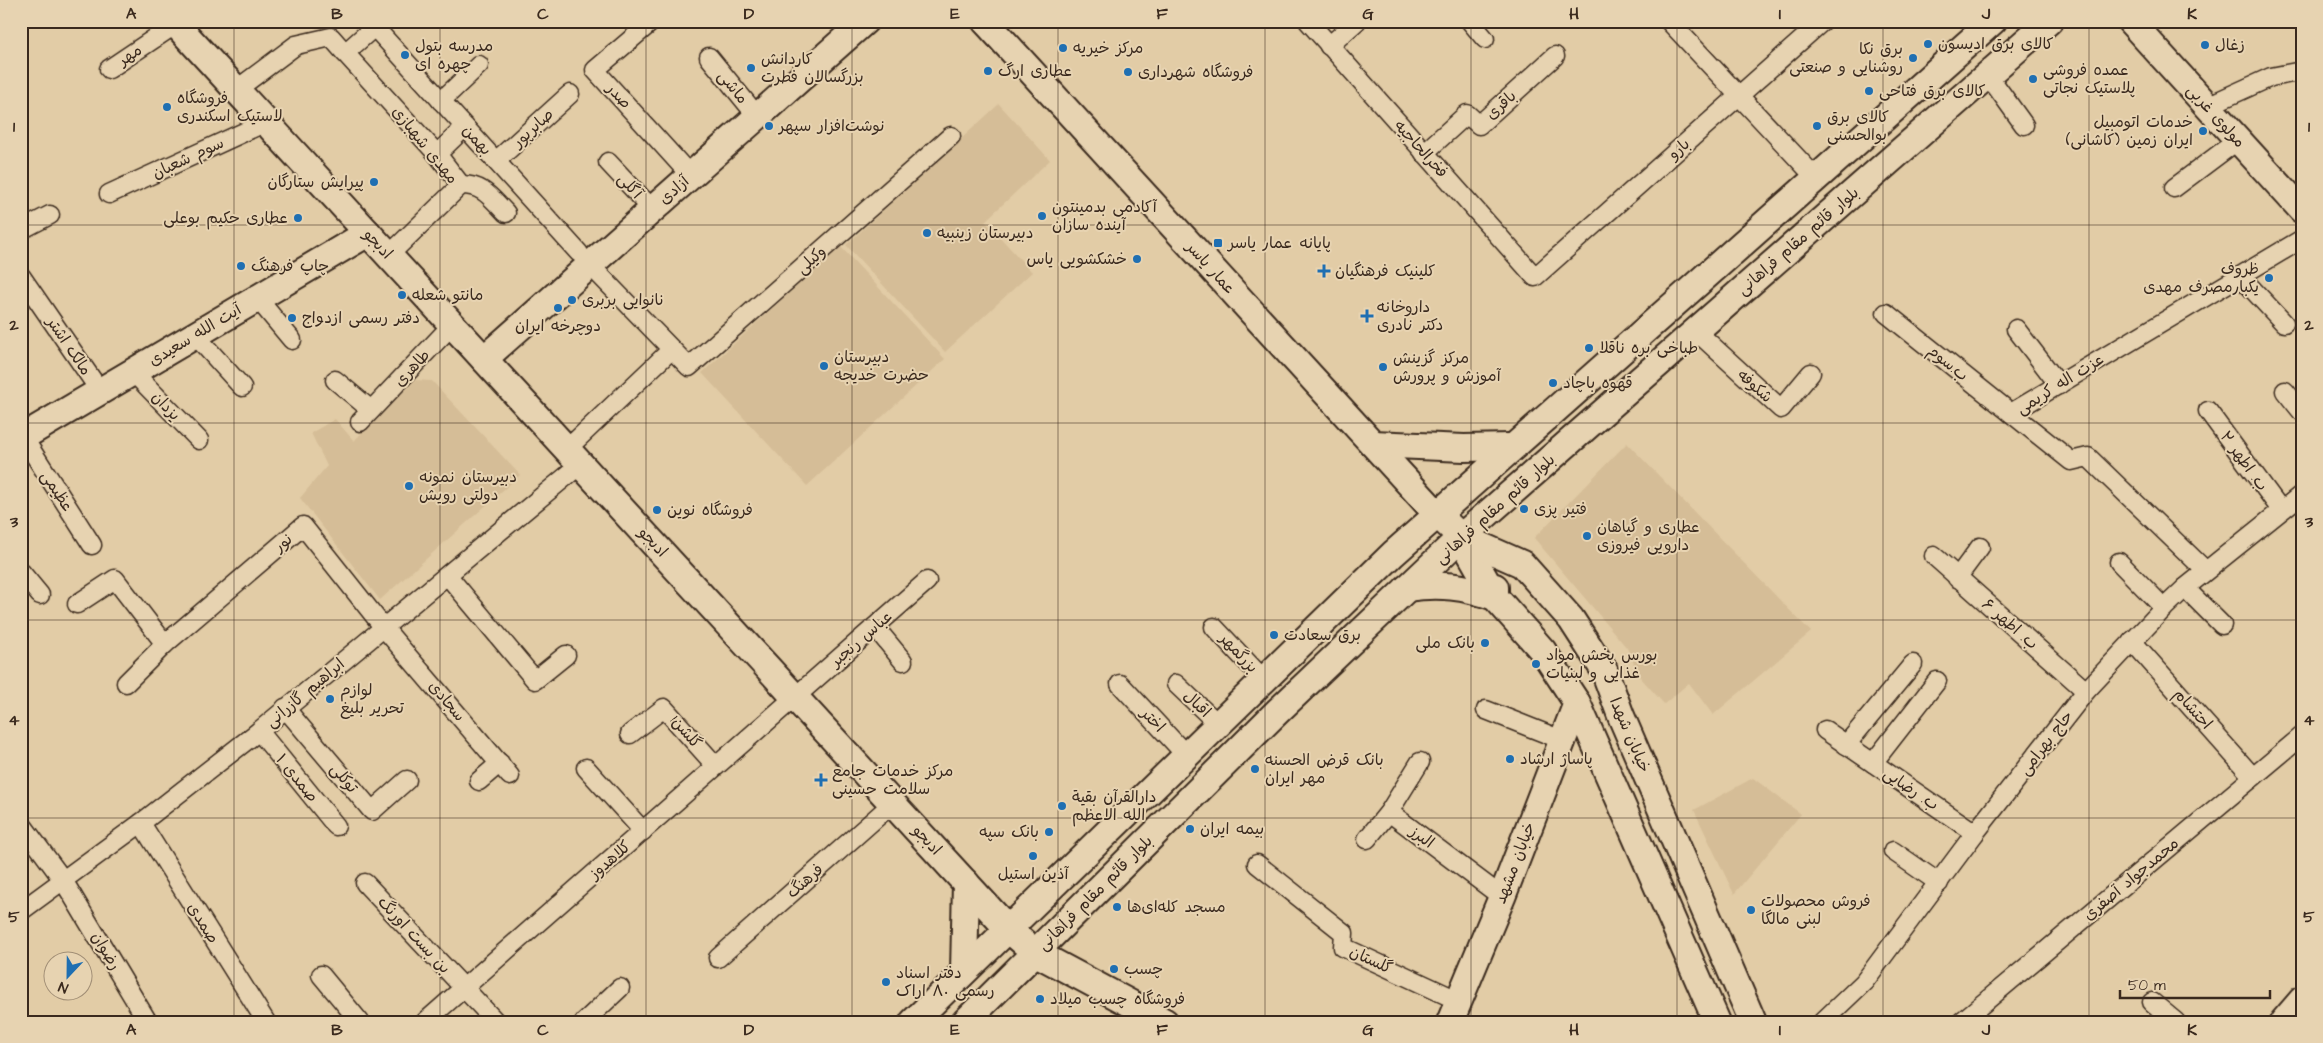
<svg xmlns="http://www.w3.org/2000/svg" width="2323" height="1043" font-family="'Architects Daughter','Playpen Sans Arabic',sans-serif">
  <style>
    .built { fill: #d5bd97 }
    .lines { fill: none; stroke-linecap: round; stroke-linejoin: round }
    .street-casing { stroke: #3b2a1e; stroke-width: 21 }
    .secondary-casing { stroke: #3b2a1e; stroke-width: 30 }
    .street { stroke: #e7d3b1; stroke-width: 18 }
    .secondary { stroke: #e7d3b1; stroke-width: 26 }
    .grid { fill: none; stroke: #3b2a1e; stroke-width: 1; stroke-opacity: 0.55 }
    .poi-dot { fill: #1f6fb2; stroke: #e7d3b1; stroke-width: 2 }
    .labels { text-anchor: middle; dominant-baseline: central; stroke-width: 4; stroke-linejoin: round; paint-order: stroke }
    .poi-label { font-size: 16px; fill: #3b2a1e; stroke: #e7d3b1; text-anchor: start }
    .street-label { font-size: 16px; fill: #3b2a1e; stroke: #e7d3b1 }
    .neatline { fill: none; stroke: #3b2a1e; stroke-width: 2 }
    .grid-label { font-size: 16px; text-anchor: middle; font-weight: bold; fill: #3b2a1e }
  </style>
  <rect width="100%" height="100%" fill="#e2cca6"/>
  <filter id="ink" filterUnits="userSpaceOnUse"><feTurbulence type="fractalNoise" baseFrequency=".02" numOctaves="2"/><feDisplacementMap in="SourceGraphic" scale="10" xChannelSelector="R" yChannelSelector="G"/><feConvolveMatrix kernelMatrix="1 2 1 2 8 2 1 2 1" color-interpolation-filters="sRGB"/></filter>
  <g filter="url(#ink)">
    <g class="built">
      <polygon points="999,104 1050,160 985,221 1032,272 945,352 846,245"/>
      <polygon points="840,246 945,359 807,486 702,373"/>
      <polygon points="413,380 432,381 520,475 380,600 300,498 327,466 311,433 335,419 354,441"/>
      <polygon points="1627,443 1811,632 1713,715 1689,683 1664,704 1640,677 1627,648 1534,538"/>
      <polygon points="1753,778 1801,814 1734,894 1694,810"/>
    </g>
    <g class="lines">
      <g class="street-casing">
        <g id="street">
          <polyline points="369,21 579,253"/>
          <polyline points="1308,21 1535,277 1823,21"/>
          <polyline points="1470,21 1485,39"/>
          <polyline points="1669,21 1816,178"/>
          <polyline points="649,24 595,70 690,175"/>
          <polyline points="1329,46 1357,21"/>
          <polyline points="345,53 437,154 461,185"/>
          <polyline points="709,57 757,116"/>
          <polyline points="109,69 176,24"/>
          <polyline points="1988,75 2024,125"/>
          <polyline points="236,90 296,45 331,37 345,53 381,21"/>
          <polyline points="441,101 479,65"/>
          <polyline points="2207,106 2271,77 2302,71"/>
          <polyline points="1424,153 1467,114 1479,125 1555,56"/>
          <polyline points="437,154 465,127"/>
          <polyline points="496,161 570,94"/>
          <polyline points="608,162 652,209"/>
          <path d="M 461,185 C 484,185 491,198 506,213"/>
          <polyline points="2174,188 2238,140"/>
          <polyline points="109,194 266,122"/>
          <polyline points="21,230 50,215"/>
          <polyline points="389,255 461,185"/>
          <polyline points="589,264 689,367 951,136"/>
          <polyline points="21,276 100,391"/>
          <polyline points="2240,276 2284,323"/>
          <polyline points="257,298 292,340"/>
          <polyline points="1886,313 2071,461 2088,457 2205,570"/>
          <polyline points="2016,329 2059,385"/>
          <polyline points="1696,331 1781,409 1811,373"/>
          <polyline points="195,335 242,387"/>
          <polyline points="133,372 199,440"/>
          <polyline points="335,380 371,410"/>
          <polyline points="2285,391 2302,412"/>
          <polyline points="2208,411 2281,510"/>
          <polyline points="2011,413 2302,239"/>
          <polyline points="360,422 452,325"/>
          <polyline points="23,437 92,545"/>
          <polyline points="567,449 671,350"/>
          <polyline points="1934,556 2086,691"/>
          <polyline points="2119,562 2164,608"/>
          <polyline points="21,572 40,595"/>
          <polyline points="448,576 535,680 566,655"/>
          <polyline points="1957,578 1980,547"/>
          <polyline points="2185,588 2222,625"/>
          <polyline points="77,604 115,579 165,644"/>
          <polyline points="875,627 903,661"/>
          <polyline points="1214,627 1264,680"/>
          <polyline points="2132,641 2253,777"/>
          <polyline points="126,683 165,644 303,526 384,628 510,776"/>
          <polyline points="1120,684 1186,755"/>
          <polyline points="1176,684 1218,724"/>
          <polyline points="285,708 372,811 407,780"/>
          <polyline points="1486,710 1562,740"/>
          <polyline points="1825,730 1975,833"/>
          <polyline points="259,731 336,826"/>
          <polyline points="630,734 664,708 716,766"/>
          <polyline points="1846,745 1913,664"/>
          <polyline points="1420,762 1389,812 1502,897"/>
          <polyline points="1873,763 1937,681"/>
          <polyline points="586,768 643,831"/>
          <polyline points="479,781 500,763"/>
          <polyline points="21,823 63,880 148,1022"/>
          <polyline points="141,823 266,1022"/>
          <polyline points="1367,839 1389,812"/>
          <polyline points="1893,851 1939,883"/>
          <polyline points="1257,864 1344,933 1343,947 1459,1001"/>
          <polyline points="365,883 496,1022"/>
          <polyline points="21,911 141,823 259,731 581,464"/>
          <polyline points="718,958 893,803"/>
          <polyline points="321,975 360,1022"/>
          <polyline points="2152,1002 2176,1022"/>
          <polyline points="425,1022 927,581"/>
          <polyline points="584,1022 620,988"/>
          <polyline points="1822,1022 1864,982 1975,833 2086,691 2164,608 2185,588 2302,494"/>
          <polyline points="1961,1022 2302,736"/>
        </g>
      </g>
      <g class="secondary-casing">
        <g id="secondary">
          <polyline points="173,21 1008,929 1036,953 1165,1022"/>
          <polyline points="985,21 1437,514 1461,537 1495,597 1543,651 1577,703 1717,1022"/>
          <polyline points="2130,21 2302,210"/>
          <polyline points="484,359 865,21"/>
          <polyline points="21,438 368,233"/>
          <polyline points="1373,444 1464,448 1511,447"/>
          <polyline points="1461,537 1522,564 1571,619 1604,670 1621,716 1753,1022"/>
          <path d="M 1407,588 C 1439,583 1464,586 1495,597 L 1495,587"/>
          <polyline points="964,971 966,883"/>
          <polyline points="913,1022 1393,554 1993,21"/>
          <polyline points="965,1022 1277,712 1461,537 2049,21"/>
          <polyline points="1450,1022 1502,897 1577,703"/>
          <polyline points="2283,1022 2302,1000"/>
        </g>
      </g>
      <use href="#street" class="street"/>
      <use href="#secondary" class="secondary"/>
    </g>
  </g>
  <path class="grid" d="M 234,21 L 234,1022M 440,21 L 440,1022M 646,21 L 646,1022M 852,21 L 852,1022M 1058,21 L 1058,1022M 1265,21 L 1265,1022M 1471,21 L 1471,1022M 1677,21 L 1677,1022M 1883,21 L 1883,1022M 2089,21 L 2089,1022M 21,225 L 2302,225M 21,423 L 2302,423M 21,620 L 2302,620M 21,818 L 2302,818"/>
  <g class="poi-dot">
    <circle cx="1928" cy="44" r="5"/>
    <circle cx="2205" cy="45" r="5"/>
    <circle cx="1063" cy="48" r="5"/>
    <circle cx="405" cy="55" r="5"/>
    <circle cx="1913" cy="58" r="5"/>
    <circle cx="751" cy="68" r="5"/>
    <circle cx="988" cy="71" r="5"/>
    <circle cx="1128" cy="72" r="5"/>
    <circle cx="2033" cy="79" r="5"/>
    <circle cx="1869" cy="91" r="5"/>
    <circle cx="167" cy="107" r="5"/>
    <circle cx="769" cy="126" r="5"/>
    <circle cx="1817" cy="126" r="5"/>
    <circle cx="2203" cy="131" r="5"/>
    <circle cx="374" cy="182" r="5"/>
    <circle cx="1042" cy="216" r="5"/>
    <circle cx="298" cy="218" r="5"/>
    <circle cx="927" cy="233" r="5"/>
    <rect x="1213" y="238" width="10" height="10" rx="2.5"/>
    <circle cx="1137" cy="259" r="5"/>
    <circle cx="241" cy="266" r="5"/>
    <path d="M1321.5 263.5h5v5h5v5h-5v5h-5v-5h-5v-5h5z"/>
    <circle cx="2269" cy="278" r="5"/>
    <circle cx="402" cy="295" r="5"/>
    <circle cx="572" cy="300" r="5"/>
    <circle cx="558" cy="308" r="5"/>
    <path d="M1364.5 308.5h5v5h5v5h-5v5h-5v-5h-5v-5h5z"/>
    <circle cx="292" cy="318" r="5"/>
    <circle cx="1589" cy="348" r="5"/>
    <circle cx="824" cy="366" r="5"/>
    <circle cx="1383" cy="367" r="5"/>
    <circle cx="1553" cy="383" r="5"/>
    <circle cx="409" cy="486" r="5"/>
    <circle cx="1524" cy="509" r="5"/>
    <circle cx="657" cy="510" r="5"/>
    <circle cx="1587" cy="536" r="5"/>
    <circle cx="1274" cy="635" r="5"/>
    <circle cx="1485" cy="643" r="5"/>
    <circle cx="1536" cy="664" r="5"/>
    <circle cx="330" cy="699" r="5"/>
    <circle cx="1510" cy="759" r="5"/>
    <circle cx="1255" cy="769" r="5"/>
    <path d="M818.5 772.5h5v5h5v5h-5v5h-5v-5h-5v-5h5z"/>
    <circle cx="1062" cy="806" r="5"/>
    <circle cx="1190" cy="829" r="5"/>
    <circle cx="1049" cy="832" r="5"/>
    <circle cx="1033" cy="856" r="5"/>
    <circle cx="1117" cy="907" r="5"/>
    <circle cx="1751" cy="910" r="5"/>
    <circle cx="1114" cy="969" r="5"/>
    <circle cx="886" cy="982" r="5"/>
    <circle cx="1040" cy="999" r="5"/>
  </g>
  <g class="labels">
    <g class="poi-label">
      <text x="1938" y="44">کالای برق ادیسون</text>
      <text x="2215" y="45">زغال</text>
      <text x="415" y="46">مدرسه بتول<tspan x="415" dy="18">چهره ای</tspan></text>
      <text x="1073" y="48">مرکز خیریه</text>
      <text x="1903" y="49" text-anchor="end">برق نکا<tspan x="1903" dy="18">روشنایی و صنعتی</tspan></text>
      <text x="761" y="59">کاردانش<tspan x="761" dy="18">بزرگسالان فطرت</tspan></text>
      <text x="2043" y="70">عمده فروشی<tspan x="2043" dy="18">پلاستیک نجاتی</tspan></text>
      <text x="998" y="71">عطاری ارگ</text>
      <text x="1138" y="72">فروشگاه شهرداری</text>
      <text x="1879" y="91">کالای برق فتاحی</text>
      <text x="177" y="98">فروشگاه<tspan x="177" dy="18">لاستیک اسکندری</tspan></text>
      <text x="1827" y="117">کالای برق<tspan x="1827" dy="18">بوالحسنی</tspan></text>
      <text x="2193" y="122" text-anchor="end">خدمات اتومبیل<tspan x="2193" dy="18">ایران زمین (کاشانی)</tspan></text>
      <text x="779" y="126">نوشت‌افزار سپهر</text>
      <text x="364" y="182" text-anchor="end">پیرایش ستارگان</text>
      <text x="1052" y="207">آکادمی بدمینتون<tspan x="1052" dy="18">آینده سازان</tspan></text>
      <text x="288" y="218" text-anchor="end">عطاری حکیم بوعلی</text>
      <text x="937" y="233">دبیرستان زینبیه</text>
      <text x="1228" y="243">پایانه عمار یاسر</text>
      <text x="1127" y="259" text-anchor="end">خشکشویی یاس</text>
      <text x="251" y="266">چاپ فرهنگ</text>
      <text x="2259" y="269" text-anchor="end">ظروف<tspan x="2259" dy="18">یکبارمصرف مهدی</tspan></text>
      <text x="1335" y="271">کلینیک فرهنگیان</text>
      <text x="412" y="295">مانتو شعله</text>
      <text x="582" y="300">نانوایی بربری</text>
      <text x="1377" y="307">داروخانه<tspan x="1377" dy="18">دکتر نادری</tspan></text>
      <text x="302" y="318">دفتر رسمی ازدواج</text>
      <text x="558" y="326" text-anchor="middle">دوچرخه ایران</text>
      <text x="1599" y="348">طباخی بره ناقلا</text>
      <text x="834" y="357">دبیرستان<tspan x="834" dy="18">حضرت خدیجه</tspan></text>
      <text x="1393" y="358">مرکز گزینش<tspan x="1393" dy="18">آموزش و پرورش</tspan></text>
      <text x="1563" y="383">قهوه باچاد</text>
      <text x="419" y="477">دبیرستان نمونه<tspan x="419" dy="18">دولتی رویش</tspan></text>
      <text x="1534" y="509">فتیر پزی</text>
      <text x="667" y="510">فروشگاه نوین</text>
      <text x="1597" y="527">عطاری و گیاهان<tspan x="1597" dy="18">دارویی فیروزی</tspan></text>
      <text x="1284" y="635">برق سعادت</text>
      <text x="1475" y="643" text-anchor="end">بانک ملی</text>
      <text x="1546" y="655">بورس پخش مواد<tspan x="1546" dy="18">غذایی و لبنیات</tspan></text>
      <text x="340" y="690">لوازم<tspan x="340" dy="18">تحریر بلیغ</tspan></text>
      <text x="1520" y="759">پاساژ ارشاد</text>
      <text x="1265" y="760">بانک قرض الحسنه<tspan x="1265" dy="18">مهر ایران</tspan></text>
      <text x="832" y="771">مرکز خدمات جامع<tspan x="832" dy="18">سلامت حسینی</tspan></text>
      <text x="1072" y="797">دارالقرآن بقیة<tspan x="1072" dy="18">الله الاعظم</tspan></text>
      <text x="1200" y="829">بیمه ایران</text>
      <text x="1039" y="832" text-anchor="end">بانک سپه</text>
      <text x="1033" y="874" text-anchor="middle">آذین استیل</text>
      <text x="1761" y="901">فروش محصولات<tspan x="1761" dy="18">لبنی مالگا</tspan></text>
      <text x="1127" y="907">مسجد کله‌ای‌ها</text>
      <text x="1124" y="969">چسب</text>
      <text x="896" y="973">دفتر اسناد<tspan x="896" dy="18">رسمی ۸۰ اراک</tspan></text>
      <text x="1050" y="999">فروشگاه چسب میلاد</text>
    </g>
    <g class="street-label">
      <text transform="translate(130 55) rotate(-34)">مهر</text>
      <text transform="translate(733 87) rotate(51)">ماشی</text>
      <text transform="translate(619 96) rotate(48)">صدر</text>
      <text transform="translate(1501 105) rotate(-42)">باقری</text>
      <text transform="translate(2216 116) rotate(48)">مولوی غربی</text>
      <text transform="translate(533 128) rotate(-42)">صابرپور</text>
      <text transform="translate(477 140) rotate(48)">بهمن</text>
      <text transform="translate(425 145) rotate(51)">مهدی شهبازی</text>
      <text transform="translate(1421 149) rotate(48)">فخرالحاجیه</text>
      <text transform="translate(1679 149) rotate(-42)">بارو</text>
      <text transform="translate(188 158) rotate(-25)">سوم شعبان</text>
      <text transform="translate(630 186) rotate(48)">آگلی</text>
      <text transform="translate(674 190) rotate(-41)">آزادی</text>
      <text transform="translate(1798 241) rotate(-41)">بلوار قائم مقام فراهانی</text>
      <text transform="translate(378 244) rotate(47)">ادبجو</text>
      <text transform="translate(811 260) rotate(-42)">وکیلی</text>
      <text transform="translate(1211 268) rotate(48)">عمار یاسر</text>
      <text transform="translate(195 335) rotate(-31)">آیت الله سعیدی</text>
      <text transform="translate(69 346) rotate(56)">مالک اشتر</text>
      <text transform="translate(1948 363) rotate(39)">ب.سوم</text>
      <text transform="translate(412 368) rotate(-47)">طاهری</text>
      <text transform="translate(2060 384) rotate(-32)">عزت اله کریمی</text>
      <text transform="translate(1755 386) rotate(42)">شکوفه</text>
      <text transform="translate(166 406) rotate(46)">یزدان</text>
      <text transform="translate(2244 461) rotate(54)">ب. اطهر ۲</text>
      <text transform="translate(57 491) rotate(57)">عظیمی</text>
      <text transform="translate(1495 509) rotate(-42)">بلوار قائم مقام فراهانی</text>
      <text transform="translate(653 542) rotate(47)">ادبجو</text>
      <text transform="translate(283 543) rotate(-40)">نور</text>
      <text transform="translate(2010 624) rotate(41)">ب. اطهر ۶</text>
      <text transform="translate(861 639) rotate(-41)">عباس رنجبر</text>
      <text transform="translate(1239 653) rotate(47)">بزرگمهر</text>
      <text transform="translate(305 693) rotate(-40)">ابراهیم گازرانی</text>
      <text transform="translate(447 701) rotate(50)">سجادی</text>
      <text transform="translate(1197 704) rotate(44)">اقبال</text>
      <text transform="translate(2193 709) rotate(48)">احتشام</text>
      <text transform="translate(1153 720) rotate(47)">اختر</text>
      <text transform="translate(686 732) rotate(49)">گلشن1</text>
      <text transform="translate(1630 735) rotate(67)">خیابان شهدا</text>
      <text transform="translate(2046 743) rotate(-52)">حاج بهرامی</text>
      <text transform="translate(297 778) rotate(51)">صمدی ۱</text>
      <text transform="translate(344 778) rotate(50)">توکلی</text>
      <text transform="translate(1911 789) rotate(34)">ب. رضایی</text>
      <text transform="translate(1422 837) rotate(37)">البرز</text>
      <text transform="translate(927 840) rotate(47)">ادبجو</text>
      <text transform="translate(610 860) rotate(-41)">کلاهدوز</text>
      <text transform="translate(1515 863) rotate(-69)">خیابان مشهد</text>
      <text transform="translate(2131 879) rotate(-40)">محمدجواد آصفری</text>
      <text transform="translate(805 881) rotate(-41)">فرهنگ</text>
      <text transform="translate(1095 893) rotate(-45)">بلوار قائم مقام فراهانی</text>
      <text transform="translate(203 923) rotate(58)">صمدی</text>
      <text transform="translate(414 935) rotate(47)">بن بست اورنگ</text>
      <text transform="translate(106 951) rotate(59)">رضوان</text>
      <text transform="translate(1371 960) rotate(25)">گلستان</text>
    </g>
  </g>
  <rect width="2323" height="1043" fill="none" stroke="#e7d3b1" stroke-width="55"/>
  <g transform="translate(68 976) rotate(202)"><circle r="24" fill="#e7d3b1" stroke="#a28f76"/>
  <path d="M0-4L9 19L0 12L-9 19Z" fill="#1f6fb2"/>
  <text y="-8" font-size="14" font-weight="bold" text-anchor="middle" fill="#3b2a1e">N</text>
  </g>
  <path d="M2120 990v8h150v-8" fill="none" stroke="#3b2a1e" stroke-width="2.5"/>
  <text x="2128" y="990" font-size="15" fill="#3b2a1e" stroke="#e7d3b1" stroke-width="4" paint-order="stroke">50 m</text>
  <rect x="28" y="28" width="2268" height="988" class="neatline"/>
  <g class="grid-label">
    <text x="131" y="19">A</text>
    <text x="337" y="19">B</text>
    <text x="543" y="19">C</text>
    <text x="749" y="19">D</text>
    <text x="955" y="19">E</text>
    <text x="1162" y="19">F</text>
    <text x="1368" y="19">G</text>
    <text x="1574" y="19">H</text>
    <text x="1780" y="19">I</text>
    <text x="1986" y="19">J</text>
    <text x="2192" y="19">K</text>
    <text x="14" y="132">1</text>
    <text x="2309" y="132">1</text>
    <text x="14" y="330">2</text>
    <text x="2309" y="330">2</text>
    <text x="14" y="527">3</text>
    <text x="2309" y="527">3</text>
    <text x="14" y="725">4</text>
    <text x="2309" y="725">4</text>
    <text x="14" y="922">5</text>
    <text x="2309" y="922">5</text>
    <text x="131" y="1035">A</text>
    <text x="337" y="1035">B</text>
    <text x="543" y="1035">C</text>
    <text x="749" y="1035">D</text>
    <text x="955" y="1035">E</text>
    <text x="1162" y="1035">F</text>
    <text x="1368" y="1035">G</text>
    <text x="1574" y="1035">H</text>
    <text x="1780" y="1035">I</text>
    <text x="1986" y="1035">J</text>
    <text x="2192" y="1035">K</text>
  </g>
</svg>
